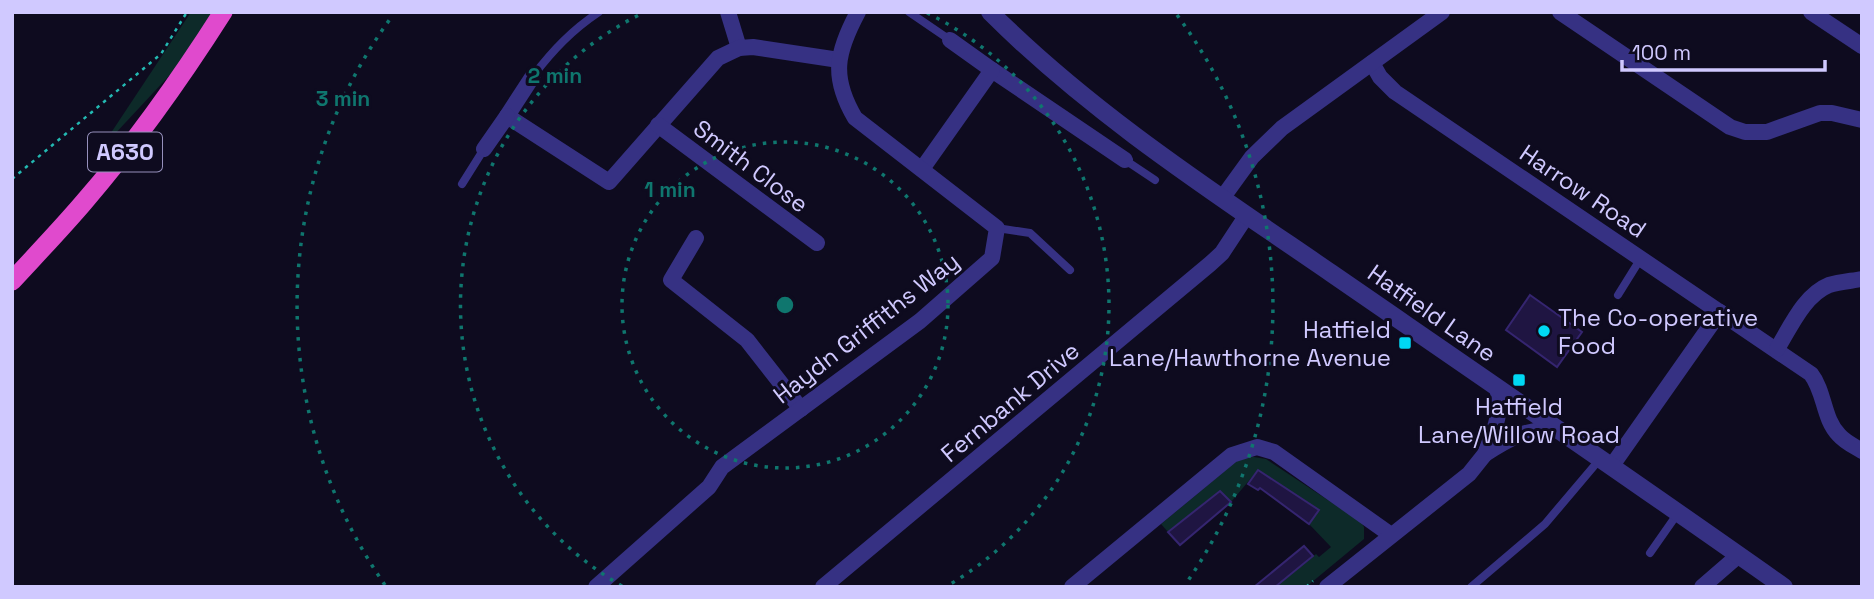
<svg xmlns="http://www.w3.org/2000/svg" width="1874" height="599" font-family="'Space Grotesk',sans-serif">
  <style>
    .green { fill: #0d2a29 }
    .building { fill: #1f1542; stroke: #352570; stroke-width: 2 }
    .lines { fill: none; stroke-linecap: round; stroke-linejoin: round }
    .path { stroke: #23b9b2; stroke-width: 2.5; stroke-dasharray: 3.5 5; stroke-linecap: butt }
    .service { stroke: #363183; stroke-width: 8 }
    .minor { stroke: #363183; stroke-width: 16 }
    .tertiary { stroke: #363183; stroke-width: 18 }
    .trunk { stroke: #e04acd; stroke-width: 19 }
    .ring { fill: none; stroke: #0f766e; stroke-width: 3.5; stroke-dasharray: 3.5 7 }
    .poi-dot { fill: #00d8f4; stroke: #0e0b1f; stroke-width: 2.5 }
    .labels { text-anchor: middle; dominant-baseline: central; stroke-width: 6; stroke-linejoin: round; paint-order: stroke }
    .shield { fill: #0e0b1f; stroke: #9690bc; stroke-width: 2 }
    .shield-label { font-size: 23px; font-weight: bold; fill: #d0c9ff }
    .street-label { font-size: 24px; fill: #d0c9ff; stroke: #0e0b1f }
    .poi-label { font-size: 24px; fill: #d0c9ff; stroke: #0e0b1f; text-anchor: start }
    .centre { fill: #0f766e; stroke: #0e0b1f; stroke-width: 3.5 }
    .ring-label { font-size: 21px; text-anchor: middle; font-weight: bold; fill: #0f766e; stroke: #0e0b1f; stroke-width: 6; stroke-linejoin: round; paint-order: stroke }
  </style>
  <rect width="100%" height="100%" fill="#0e0b1f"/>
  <g class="green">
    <polygon points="191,12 213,12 180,64 99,151"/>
    <polygon points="1248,456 1266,459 1361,522 1364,527 1364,539 1306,587 1276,587 1316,554 1319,557 1331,547 1309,524 1319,510 1258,470 1231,502 1219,491 1168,532 1161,524 1237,461"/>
  </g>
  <g class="building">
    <polygon points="1530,295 1582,332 1557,367 1506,330"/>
    <polygon points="1258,470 1319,510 1309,524 1260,488 1258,490 1248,484"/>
    <polygon points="1220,491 1231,502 1180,545 1168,532"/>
    <polygon points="1304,546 1313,556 1275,587 1254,587"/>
  </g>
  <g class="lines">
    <g class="path">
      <polyline points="12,179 161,54 187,12"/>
      <polyline points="1306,587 1313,581"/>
    </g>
    <g class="service">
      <polyline points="909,12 950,40"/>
      <path d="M 533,76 C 553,50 572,30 599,12"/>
      <polyline points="1125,160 1155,180"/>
      <polyline points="462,184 484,149"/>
      <polyline points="997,228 1030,233 1070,270"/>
      <polyline points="1618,295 1641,258"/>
      <polyline points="1650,553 1678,513"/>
      <polyline points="1471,587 1545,524 1600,459"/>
    </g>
    <g class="minor">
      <polyline points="728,12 739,48"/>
      <polyline points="1560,12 1730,127 1745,132 1767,132 1820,113 1832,113 1862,120"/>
      <polyline points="1811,12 1862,46"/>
      <path d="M 1372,63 L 1380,77 L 1395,92 L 1811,374 C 1825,392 1823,419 1839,435 C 1845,442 1854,446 1862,451"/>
      <polyline points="992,70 1125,160"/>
      <polyline points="533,76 507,116 609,182 718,58 739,48 753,47 839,60"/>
      <polyline points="658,125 817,243"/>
      <polyline points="484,149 507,116"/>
      <polyline points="922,169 992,70 950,40"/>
      <polyline points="1223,197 1252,157 1282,128 1442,12"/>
      <polyline points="696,238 671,280 747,340 801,409"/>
      <path d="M 1777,349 C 1790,328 1804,295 1829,285 C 1839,282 1851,281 1862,279"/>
      <path d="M 1497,387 C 1503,412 1494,431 1485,454 C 1508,439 1529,427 1557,430"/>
      <polyline points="1611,467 1720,312"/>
      <path d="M 596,587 L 709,487 L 722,467 L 920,321 L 992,258 L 997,228 L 855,118 C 831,77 836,53 858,12"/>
      <polyline points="823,587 1210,264 1222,253 1247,215"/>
      <polyline points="1072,587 1232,455 1257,447 1274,452 1391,535"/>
      <polyline points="1327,587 1469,474 1485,454"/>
      <polyline points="1702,587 1739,555"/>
    </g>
    <path class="tertiary" d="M 990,12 C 1091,113 1213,192 1331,273 C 1482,377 1634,481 1784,587"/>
    <path class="trunk" d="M 12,281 C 36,255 61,229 84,202 C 135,143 181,78 223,12"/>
  </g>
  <g class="ring">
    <circle cx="785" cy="305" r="163"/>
    <path d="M622 586A325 325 0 0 1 643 13M927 13A325 325 0 0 1 947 586"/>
    <path d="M385 585A488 488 0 0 1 393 15M1177 15A488 488 0 0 1 1185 585"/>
  </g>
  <g class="poi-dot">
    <circle cx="1544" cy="331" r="7"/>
    <rect x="1398" y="336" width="14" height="14" rx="3.5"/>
    <rect x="1512" y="373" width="14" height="14" rx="3.5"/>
  </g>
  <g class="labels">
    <rect class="shield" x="88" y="132.5" width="74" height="39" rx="5"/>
    <g class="shield-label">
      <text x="125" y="152">A630</text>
    </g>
    <g class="street-label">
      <text transform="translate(751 166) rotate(37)">Smith Close</text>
      <text transform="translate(1583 191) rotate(34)">Harrow Road</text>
      <text transform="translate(1432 313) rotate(35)">Hatfield Lane</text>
      <text transform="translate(866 328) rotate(-38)">Haydn Griffiths Way</text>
      <text transform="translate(1010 402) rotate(-40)">Fernbank Drive</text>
    </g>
    <g class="poi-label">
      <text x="1558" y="317">The Co-operative<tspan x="1558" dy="28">Food</tspan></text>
      <text x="1391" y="329" text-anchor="end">Hatfield<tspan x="1391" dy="28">Lane/Hawthorne Avenue</tspan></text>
      <text x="1519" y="406" text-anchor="middle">Hatfield<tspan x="1519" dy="28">Lane/Willow Road</tspan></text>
    </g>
  </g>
  <circle cx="785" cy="305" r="10" class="centre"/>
  <g class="ring-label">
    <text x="555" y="83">2 min</text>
    <text x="343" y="106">3 min</text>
    <text x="670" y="197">1 min</text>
  </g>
  <rect width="1874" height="599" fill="none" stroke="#d0c9ff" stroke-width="28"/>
  <path d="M1622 60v10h203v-10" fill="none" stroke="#d0c9ff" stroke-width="3.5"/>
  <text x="1632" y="60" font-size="21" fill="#d0c9ff" stroke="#0e0b1f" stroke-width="5" paint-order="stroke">100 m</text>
</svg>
